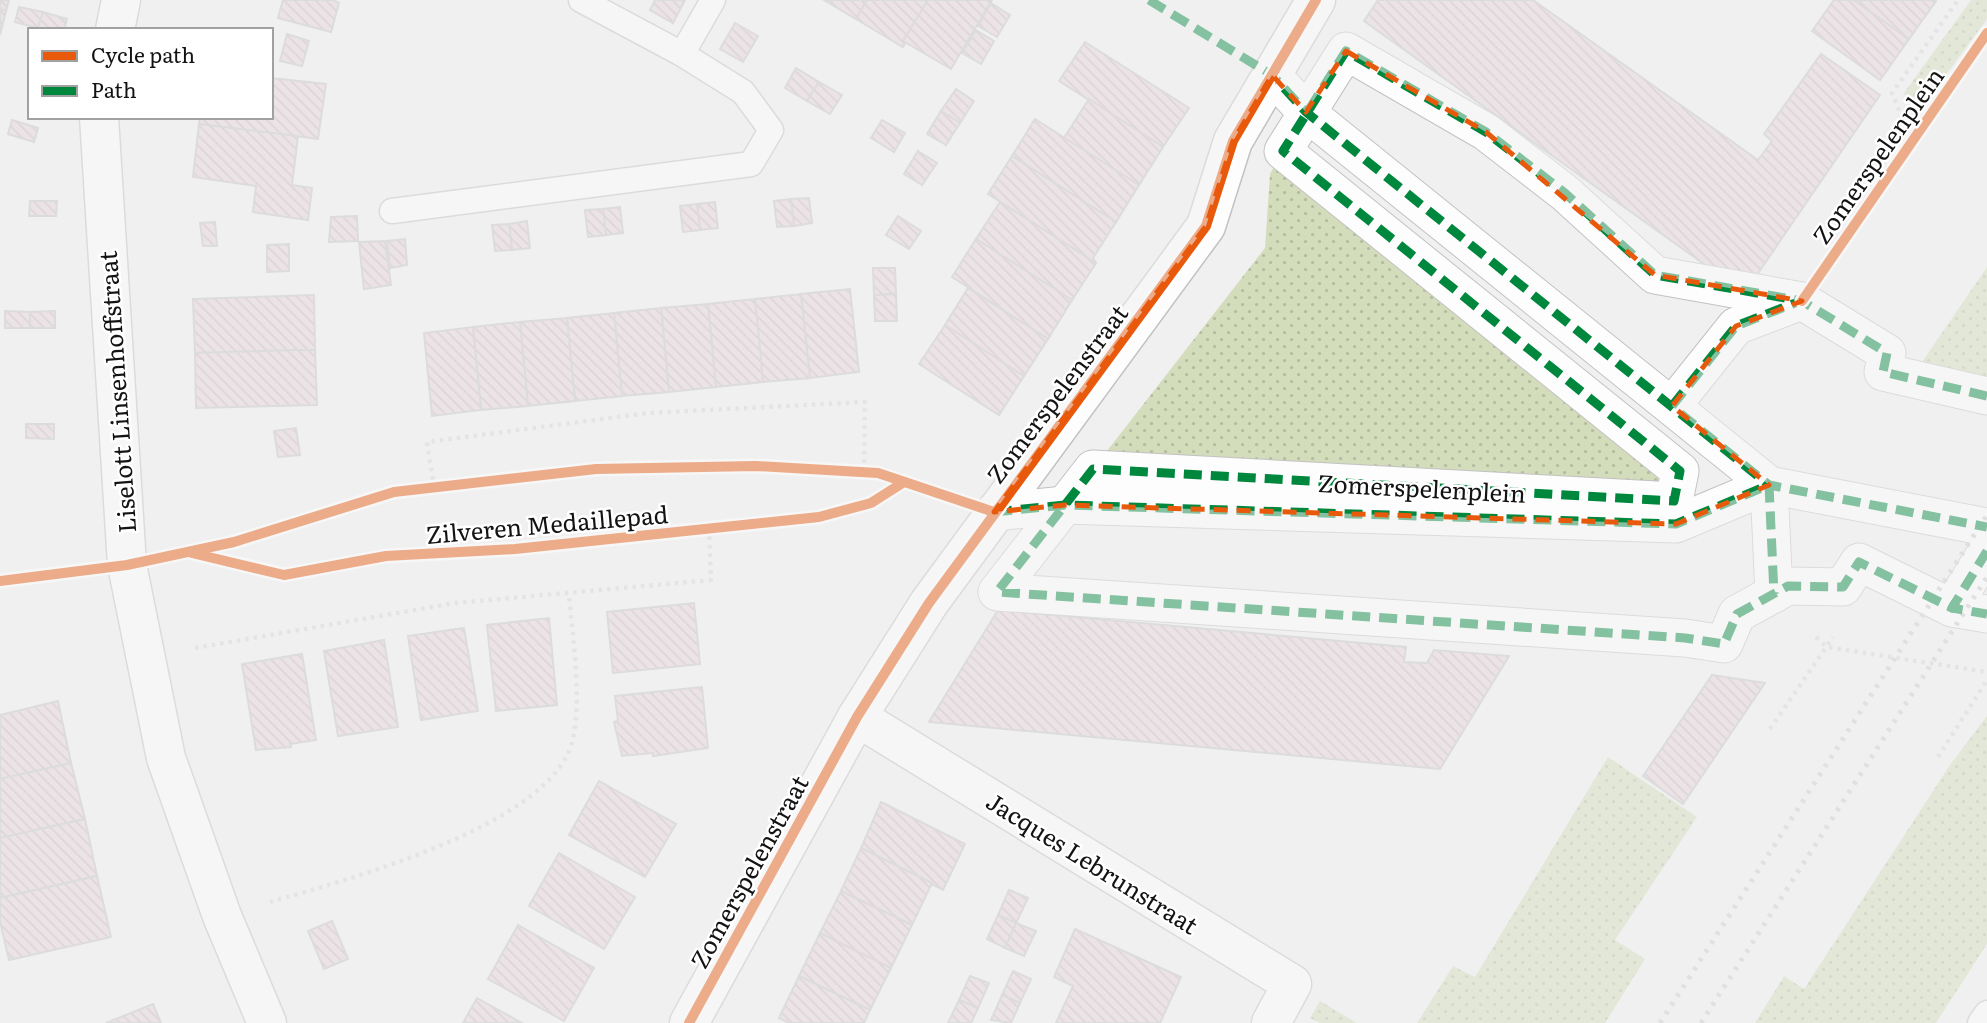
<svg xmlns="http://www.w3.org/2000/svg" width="1987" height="1023" font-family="Literata,serif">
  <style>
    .grass { fill: url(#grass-dots) }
    .building { fill: url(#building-back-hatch); stroke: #c4c3c3; stroke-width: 2 }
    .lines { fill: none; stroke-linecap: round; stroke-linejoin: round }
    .service-casing { stroke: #c3c2c2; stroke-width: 27 }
    .pedestrian-casing { stroke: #c3c2c2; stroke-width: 39 }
    .minor-casing { stroke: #c3c2c2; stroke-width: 41 }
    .path { stroke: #d8d6d6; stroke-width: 4.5; stroke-dasharray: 3.5 5; stroke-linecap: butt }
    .service { stroke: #fdfdfd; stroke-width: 24 }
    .pedestrian { stroke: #fdfdfd; stroke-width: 37 }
    .minor { stroke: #fdfdfd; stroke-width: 38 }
    .rail { stroke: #cdcccc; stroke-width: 5; stroke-dasharray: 3.5 7; stroke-linecap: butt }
    .quiet { stroke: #00873e; stroke-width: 9; stroke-dasharray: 18 9; stroke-linecap: butt }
    .cycleway-casing { stroke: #fff; stroke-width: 15 }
    .cycleway { stroke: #e8590c; stroke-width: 10 }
    .marked { fill: none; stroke: #e8590c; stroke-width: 5; stroke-dasharray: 14 9; stroke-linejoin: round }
    .labels { text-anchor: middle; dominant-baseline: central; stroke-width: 5; stroke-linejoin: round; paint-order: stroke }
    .street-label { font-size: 24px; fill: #141313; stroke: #fff }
  </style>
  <defs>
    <pattern id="grass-dots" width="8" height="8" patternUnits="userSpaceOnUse" patternTransform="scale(1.75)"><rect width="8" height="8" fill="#d3dcbb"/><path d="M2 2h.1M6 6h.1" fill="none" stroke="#b4bca0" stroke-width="1.8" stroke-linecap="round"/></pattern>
    <pattern id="building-back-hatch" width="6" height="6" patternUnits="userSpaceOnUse" patternTransform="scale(1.75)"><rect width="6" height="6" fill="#e7d3d9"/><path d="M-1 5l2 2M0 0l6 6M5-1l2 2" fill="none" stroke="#c5b4b9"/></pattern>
  </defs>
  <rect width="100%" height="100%" fill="#f1f0f0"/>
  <g class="grass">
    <polygon points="1971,0 1987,0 1987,19 1915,117 1904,93"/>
    <polygon points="1283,151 1680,471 1674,501 1093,469 1265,248 1270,174"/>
    <polygon points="1987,267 1987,396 1909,381"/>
    <polygon points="1987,716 1987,944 1936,1023 1755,1023 1784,976 1804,989 1950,765"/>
    <polygon points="1608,757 1697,817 1615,940 1645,959 1605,1023 1417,1023 1453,966 1475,977"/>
    <polygon points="1320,1001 1357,1023 1320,1023 1310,1018"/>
  </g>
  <g class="building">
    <polygon points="0,0 9,0 6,11 0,9"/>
    <polygon points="283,0 333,0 339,3 331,32 278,18"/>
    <polygon points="655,0 685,0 673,23 650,10"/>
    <polygon points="824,0 867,0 856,19"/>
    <polygon points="867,0 928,0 903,47 856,19"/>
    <polygon points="928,0 992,0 951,69 903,41"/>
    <polygon points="1378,0 1533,0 1758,160 1772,141 1764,134 1821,54 1880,95 1750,285 1729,282 1364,21"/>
    <polygon points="1834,0 1854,0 1909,39 1880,80 1812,31"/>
    <polygon points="1854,0 1935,0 1936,1 1909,39"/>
    <polygon points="991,3 1010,15 997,37 978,26"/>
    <polygon points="19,7 43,12 38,28 15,22"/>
    <polygon points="0,9 6,11 0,35"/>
    <polygon points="43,12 67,19 64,30 38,28"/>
    <polygon points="735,23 758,36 743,62 720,49"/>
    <polygon points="976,30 994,41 981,64 962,53"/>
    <polygon points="287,34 309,41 302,66 280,61"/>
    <polygon points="1085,42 1189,108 1163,147 1059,81"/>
    <polygon points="796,68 819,82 807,101 785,88"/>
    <polygon points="271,78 326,84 318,139 199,124 200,117 271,117"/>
    <polygon points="819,82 842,95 830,114 807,101"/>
    <polygon points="956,89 974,101 960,123 941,111"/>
    <polygon points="1089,99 1163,147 1139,185 1064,138"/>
    <polygon points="941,111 960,123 946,145 927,134"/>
    <polygon points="1035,119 1139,185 1116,222 1012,156"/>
    <polygon points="12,120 38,128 34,142 8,134"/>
    <polygon points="882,120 905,133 894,152 871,138"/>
    <polygon points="199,124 298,136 292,185 312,188 308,220 253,212 256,186 193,177"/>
    <polygon points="918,151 937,163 922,185 904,174"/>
    <polygon points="1012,156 1116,222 1093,258 1096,263 988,194"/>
    <polygon points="809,198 812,223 794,226 791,199"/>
    <polygon points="791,199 794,226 777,227 774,201"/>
    <polygon points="30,201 57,201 56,216 29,216"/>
    <polygon points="715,202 718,228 700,230 697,204"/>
    <polygon points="1000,202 1096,263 1072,300 976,239"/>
    <polygon points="697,204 700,230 683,232 680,206"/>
    <polygon points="620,207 623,233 606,235 603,209"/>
    <polygon points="603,209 606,235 588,237 585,210"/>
    <polygon points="357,216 358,241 329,242 331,217"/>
    <polygon points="898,216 921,231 909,249 886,235"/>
    <polygon points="527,221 530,248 512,250 509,224"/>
    <polygon points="215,222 217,246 203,246 200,223"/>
    <polygon points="509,224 512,250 495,251 492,225"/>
    <polygon points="405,239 407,265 390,268 387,241"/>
    <polygon points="976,239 1072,300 1048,339 952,277"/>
    <polygon points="385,241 391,285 364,289 359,242"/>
    <polygon points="289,244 289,271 267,272 267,245"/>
    <polygon points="873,268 895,268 896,294 874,295"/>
    <polygon points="968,288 1048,339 1024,376 945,325"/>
    <polygon points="850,289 859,372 810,378 801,294"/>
    <polygon points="801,294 810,378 763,382 755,299"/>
    <polygon points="896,294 897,321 875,321 874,295"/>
    <polygon points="314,295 315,350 195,353 193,299"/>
    <polygon points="755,299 763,382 716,387 708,304"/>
    <polygon points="708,304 716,387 669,392 661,308"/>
    <polygon points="661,308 669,392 622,396 614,313"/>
    <polygon points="5,311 30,312 30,328 5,328"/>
    <polygon points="55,311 55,328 30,328 30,312"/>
    <polygon points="614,313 622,396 575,401 567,318"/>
    <polygon points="567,318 575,401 528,406 520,322"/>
    <polygon points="520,322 528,406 481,410 473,327"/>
    <polygon points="945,325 1024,376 999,415 919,364"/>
    <polygon points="473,327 481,410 432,416 424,333"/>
    <polygon points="294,350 315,350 317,405 196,408 195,353"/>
    <polygon points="26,424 54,424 54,439 26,438"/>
    <polygon points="296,428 300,455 278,457 274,431"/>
    <polygon points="694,603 700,664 613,673 607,612"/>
    <polygon points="998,610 1406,647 1404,662 1427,663 1434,650 1509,656 1440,769 929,722"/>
    <polygon points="549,618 557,705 496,711 487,625"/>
    <polygon points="464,628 478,711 421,720 408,636"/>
    <polygon points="384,640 398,727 338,736 324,651"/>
    <polygon points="302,654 316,740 290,744 291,747 256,750 242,664"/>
    <polygon points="1712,675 1765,683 1683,804 1643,776"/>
    <polygon points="702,687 708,748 653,756 653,753 622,756 614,722 618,721 615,696"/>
    <polygon points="58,701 71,763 0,779 0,715"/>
    <polygon points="71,763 85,819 0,838 0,779"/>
    <polygon points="599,781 676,824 645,877 569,835"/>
    <polygon points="881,802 965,844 943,890 861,848"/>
    <polygon points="85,819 97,876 0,898 0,838"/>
    <polygon points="861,848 932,883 912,925 841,891"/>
    <polygon points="559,853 635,897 604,949 529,906"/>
    <polygon points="97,876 111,937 9,960 0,922 0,898"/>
    <polygon points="1009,890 1028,898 1016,923 998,915"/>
    <polygon points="841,891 912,925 891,968 820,933"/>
    <polygon points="998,915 1016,923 1005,948 987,939"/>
    <polygon points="332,921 348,959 324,969 308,931"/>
    <polygon points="1016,923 1036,931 1024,956 1005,948"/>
    <polygon points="518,925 594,968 564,1021 488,979"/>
    <polygon points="1075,929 1181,977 1160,1023 1056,1023 1073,986 1054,977"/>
    <polygon points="820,933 891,968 870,1010 799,976"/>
    <polygon points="1013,971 1031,979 1020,1003 1002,995"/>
    <polygon points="799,976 870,1010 864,1023 789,1023 779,1018"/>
    <polygon points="970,976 989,983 978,1008 959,1000"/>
    <polygon points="1002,995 1020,1003 1011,1023 991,1020"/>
    <polygon points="477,998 522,1023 463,1023"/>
    <polygon points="959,1000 978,1008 971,1023 948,1023"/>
    <polygon points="153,1004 161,1023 106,1023"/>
  </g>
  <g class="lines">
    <g class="service-casing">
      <g id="service">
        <polyline points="581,0 682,54"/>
        <polyline points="392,211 751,164 771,130 743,92 682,54 713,0"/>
        <polyline points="1980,1023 1987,1013"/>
      </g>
    </g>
    <g class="pedestrian-casing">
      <g id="pedestrian">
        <polyline points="1272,75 1306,112 1769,485 1987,527"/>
        <polyline points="1987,396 1883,372 1887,353 1802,301 1655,275 1565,193 1486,132 1346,51 1283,151 1680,471 1674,501 1093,469 997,592 1685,638 1724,644 1737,614 1788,586 1843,587 1859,562 1952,608 1987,551"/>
        <polyline points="1672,406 1736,326 1799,302"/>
        <polyline points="994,512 1065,505 1676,524 1769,485 1774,594"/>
        <polyline points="1964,588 1952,608 1987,614"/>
      </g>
    </g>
    <g class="minor-casing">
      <g id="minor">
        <polyline points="115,30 121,0"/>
        <polyline points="99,117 127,565 166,758 222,916 267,1023"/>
        <polyline points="857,717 1292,984 1271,1023"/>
        <polyline points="689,1023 857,717 929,603 1206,226 1233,141 1316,0"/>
      </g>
    </g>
    <g class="path">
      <polyline points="1912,142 1892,93 1958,0"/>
      <polyline points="434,488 427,442 648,413 865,402 864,473"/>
      <polyline points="1816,637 1827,647 1987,672"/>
      <polyline points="195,648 455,603 711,580 709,531"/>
      <polyline points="1770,729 1833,637"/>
      <polyline points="1938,757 1987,680"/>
      <path d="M 270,902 C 346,880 550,826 572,742 C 583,701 572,635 569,593"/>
    </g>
    <use href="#service" class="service"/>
    <use href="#pedestrian" class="pedestrian"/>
    <use href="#minor" class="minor"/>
    <g class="rail">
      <polyline points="1660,1023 1987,515"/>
      <polyline points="1701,1023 1987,577"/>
    </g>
    <g class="quiet">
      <polyline points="1149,0 1272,75 1306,112 1769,485 1987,527"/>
      <polyline points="1987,396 1883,372 1887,353 1802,301 1655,275 1565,193 1486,132 1346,51 1283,151 1680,471 1674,501 1093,469 997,592 1685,638 1724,644 1737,614 1788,586 1843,587 1859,562 1952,608 1987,551"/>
      <polyline points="1672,406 1736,326 1800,301"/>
      <polyline points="994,512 1065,505 1676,524 1769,485 1774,594"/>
      <polyline points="1956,602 1952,608 1987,614"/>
    </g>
    <g class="cycleway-casing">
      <g id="cycleway">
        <polyline points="1802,301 1987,33"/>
        <polyline points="192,553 284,575 386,556 515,549 819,517 871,503 904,482"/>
        <polyline points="0,581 127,565 234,542 394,492 596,469 756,466 878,473 994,512"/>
        <polyline points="689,1023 857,717 929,603 1206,226 1233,141 1316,0"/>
      </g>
    </g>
    <use href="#cycleway" class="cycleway"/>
  </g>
  <path d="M0 0H1987V1023H0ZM 1346,51 L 1486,132 L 1655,275 L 1802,301 L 1736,326 L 1672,406 L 1769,485 L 1676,524 L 1065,505 L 994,512 L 1206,226 L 1233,141 L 1272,75 L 1306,112 Z" fill="#f1f0f0" fill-opacity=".55" fill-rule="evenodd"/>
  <path class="marked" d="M 1346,51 L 1486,132 L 1655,275 L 1802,301 L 1736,326 L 1672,406 L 1769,485 L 1676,524 L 1065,505 L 994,512 L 1206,226 L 1233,141 L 1272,75 L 1306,112 Z"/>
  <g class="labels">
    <g class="street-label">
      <text transform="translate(1877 155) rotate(-55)">Zomerspelenplein</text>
      <text transform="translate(116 392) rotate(-94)">Liselott Linsenhoffstraat</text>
      <text transform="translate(1056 393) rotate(-53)">Zomerspelenstraat</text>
      <text transform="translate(1422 487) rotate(3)">Zomerspelenplein</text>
      <text transform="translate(547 523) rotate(-5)">Zilveren Medaillepad</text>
      <text transform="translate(1093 862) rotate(32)">Jacques Lebrunstraat</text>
      <text transform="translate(748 871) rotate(-61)">Zomerspelenstraat</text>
    </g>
  </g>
  <rect x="28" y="28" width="245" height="91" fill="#ffffff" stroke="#a1a1a1" stroke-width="2"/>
  <rect x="42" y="51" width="35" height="10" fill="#e8590c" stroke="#a1a1a1" stroke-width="2"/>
  <text x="91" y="63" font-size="21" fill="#141313">Cycle path</text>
  <rect x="42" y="86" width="35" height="10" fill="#00873e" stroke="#a1a1a1" stroke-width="2"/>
  <text x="91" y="98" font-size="21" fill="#141313">Path</text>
</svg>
